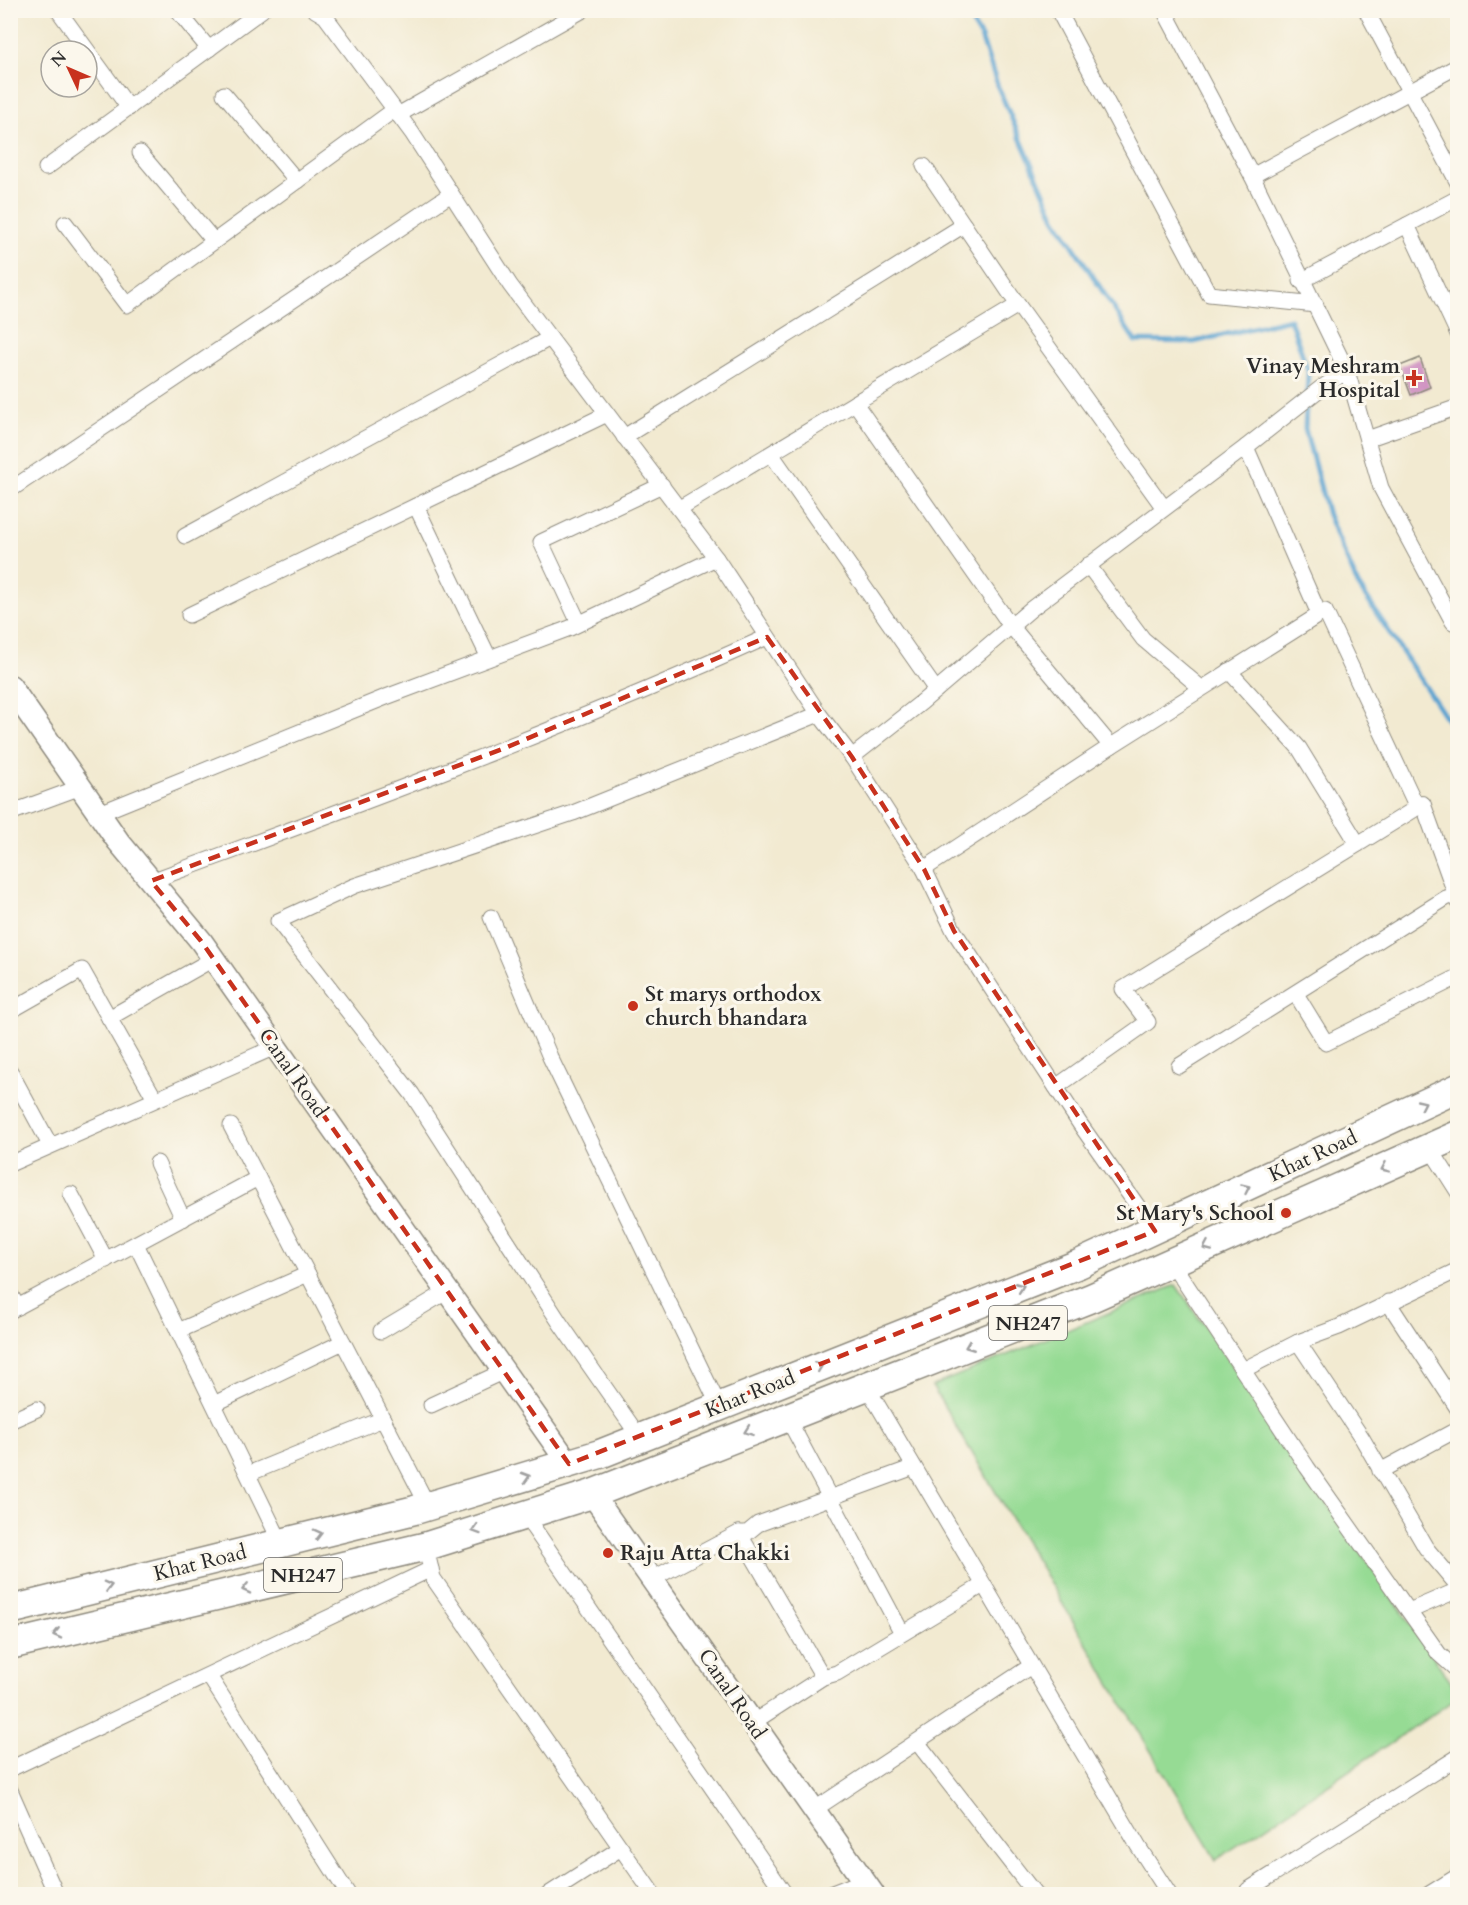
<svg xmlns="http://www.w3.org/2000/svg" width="1468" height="1905" font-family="Cardo,serif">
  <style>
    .green { fill: #96db94; stroke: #608360; stroke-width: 1.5 }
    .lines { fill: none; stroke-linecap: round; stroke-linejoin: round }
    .stream { stroke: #58a2d0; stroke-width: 5 }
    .building { fill: #d093c2 }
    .street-casing { stroke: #8e8a7e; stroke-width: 17 }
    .secondary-casing { stroke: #8e8a7e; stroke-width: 25 }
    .highway-casing { stroke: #8e8a7e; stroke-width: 31 }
    .street { stroke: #fff; stroke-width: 15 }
    .secondary { stroke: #fff; stroke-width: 22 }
    .highway { stroke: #fff; stroke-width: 28 }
    .oneway { stroke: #a0a0a0 }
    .marked { fill: none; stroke: #c8321e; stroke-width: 4.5; stroke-dasharray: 12 8; stroke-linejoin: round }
    .poi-dot { fill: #c8321e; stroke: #fbf7ec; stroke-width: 2 }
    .labels { text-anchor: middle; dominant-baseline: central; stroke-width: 6; stroke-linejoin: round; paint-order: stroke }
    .shield { fill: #fbf7ec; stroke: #696865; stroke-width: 1.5 }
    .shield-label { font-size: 20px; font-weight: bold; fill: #2b2b2b }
    .poi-label { font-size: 21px; font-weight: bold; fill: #2b2b2b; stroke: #fbf7ec; text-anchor: end }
    .street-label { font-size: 21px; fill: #2b2b2b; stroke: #fbf7ec }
  </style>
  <rect width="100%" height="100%" fill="#fbf7ec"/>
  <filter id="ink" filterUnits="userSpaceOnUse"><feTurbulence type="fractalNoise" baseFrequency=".0167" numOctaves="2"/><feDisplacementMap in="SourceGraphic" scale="12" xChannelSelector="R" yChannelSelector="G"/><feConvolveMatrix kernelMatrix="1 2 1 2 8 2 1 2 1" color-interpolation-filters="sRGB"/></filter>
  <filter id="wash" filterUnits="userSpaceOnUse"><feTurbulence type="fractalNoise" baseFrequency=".008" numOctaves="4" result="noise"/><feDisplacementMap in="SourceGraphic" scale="24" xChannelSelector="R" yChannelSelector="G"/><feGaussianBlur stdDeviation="1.35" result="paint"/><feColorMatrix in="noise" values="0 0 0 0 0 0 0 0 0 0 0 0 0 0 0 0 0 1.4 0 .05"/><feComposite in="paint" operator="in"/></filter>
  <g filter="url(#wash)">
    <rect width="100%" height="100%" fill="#f2ead1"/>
    <polygon class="green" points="1176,1285 1457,1691 1457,1698 1216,1860 932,1386"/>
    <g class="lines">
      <g class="stream">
        <polyline points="964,10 981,37 998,87 1055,218 1135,341 1194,342 1290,319 1308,371 1307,396"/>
        <polyline points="1306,405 1305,429 1328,515 1358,585 1458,736"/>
      </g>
    </g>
    <g id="blocks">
      <polygon class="building" points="1420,358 1430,387 1411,395 1400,366"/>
    </g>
  </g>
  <g filter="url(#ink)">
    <use href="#blocks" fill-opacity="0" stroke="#8e8a7e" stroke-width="1.5"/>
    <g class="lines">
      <g class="street-casing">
        <g id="street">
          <polyline points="58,10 129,108"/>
          <polyline points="177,10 209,49"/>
          <polyline points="315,10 325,16 412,133 510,285 716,558 819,714 852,757 924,869 954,931 1080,1124 1155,1231"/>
          <polyline points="1058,10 1209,294 1316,305"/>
          <polyline points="1164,10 1252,176 1347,371 1381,488 1453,622"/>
          <polyline points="1366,10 1458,183"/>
          <polyline points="224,94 297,181"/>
          <polyline points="398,115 583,10"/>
          <polyline points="140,153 214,241"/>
          <polyline points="924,166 1018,305 1164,508"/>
          <polyline points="46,168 262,10"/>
          <polyline points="1252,176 1458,66"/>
          <polyline points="65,223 127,305 394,110"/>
          <polyline points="1407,225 1458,334"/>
          <polyline points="1301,281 1458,198"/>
          <polyline points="855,403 1011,626 1111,746"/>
          <polyline points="624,437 964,225"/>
          <polyline points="1367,439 1458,407"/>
          <polyline points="1246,447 1321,388 1347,371"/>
          <polyline points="772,455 936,690"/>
          <polyline points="10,490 451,194"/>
          <polyline points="416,506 489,658"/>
          <polyline points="680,508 1018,305"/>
          <polyline points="185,536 550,338"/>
          <polyline points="1088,565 1143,639 1201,688"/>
          <polyline points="189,615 607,414"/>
          <polyline points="579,623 541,542 662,485"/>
          <polyline points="1229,671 1299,748 1358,844"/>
          <polyline points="852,757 922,702 1031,609 1246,447 1319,614"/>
          <polyline points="10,813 81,787"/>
          <polyline points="100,813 386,697 570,628 716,558"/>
          <polyline points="924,869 1111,746 1325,611 1415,803 1423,804"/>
          <path d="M 151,881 C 359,805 566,728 767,637"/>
          <polyline points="491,917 550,1057 719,1406"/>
          <polyline points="1296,994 1326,1043 1458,977"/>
          <polyline points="10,1011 82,970 155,1099"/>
          <polyline points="109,1018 213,959"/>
          <polyline points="1179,1066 1446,898 1455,895"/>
          <polyline points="10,1071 50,1145"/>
          <polyline points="1056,1087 1148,1022 1123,989 1423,804 1458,901"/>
          <polyline points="231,1126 258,1178"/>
          <polyline points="1430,1148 1458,1192"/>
          <polyline points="157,1163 183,1219"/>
          <polyline points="10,1164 275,1047"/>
          <polyline points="71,1194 106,1260"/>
          <polyline points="136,1244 281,1543"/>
          <polyline points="1172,1263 1307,1467 1439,1654 1458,1671"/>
          <polyline points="1458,1270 1339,1327 1298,1342 1362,1438 1426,1548 1458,1586"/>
          <polyline points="10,1294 18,1307"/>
          <polyline points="1388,1302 1458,1409"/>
          <polyline points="10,1311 258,1178 428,1506"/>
          <polyline points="178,1331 308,1274"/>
          <polyline points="381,1331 446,1292"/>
          <polyline points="1243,1370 1298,1342"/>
          <polyline points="867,1387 1138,1846 1169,1894"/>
          <polyline points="214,1404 343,1342"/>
          <polyline points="431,1405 502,1372"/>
          <polyline points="787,1417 902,1633"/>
          <polyline points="10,1421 37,1409"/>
          <polyline points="640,1438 560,1323 412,1094 278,921 354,886 573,813 819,714"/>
          <polyline points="1380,1471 1458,1429"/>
          <polyline points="248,1474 383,1419"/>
          <polyline points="524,1514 785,1894"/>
          <polyline points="739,1533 823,1677"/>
          <polyline points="429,1561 433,1578 653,1894"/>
          <polyline points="652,1579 739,1533 747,1533 758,1524 914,1467"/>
          <polyline points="1409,1611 1458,1590"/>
          <polyline points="209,1676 348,1894"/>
          <polyline points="752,1723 823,1677 837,1673 983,1585"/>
          <polyline points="917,1742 1035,1894"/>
          <polyline points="10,1769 431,1569"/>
          <polyline points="10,1790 56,1894"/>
          <polyline points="812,1811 1031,1666"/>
          <polyline points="549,1894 621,1848"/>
          <polyline points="830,1894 863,1881"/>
          <polyline points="1251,1894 1248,1890 1458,1757"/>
          <polyline points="1429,1894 1458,1876"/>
        </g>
      </g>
      <g class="secondary-casing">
        <g id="secondary">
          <polyline points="10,686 118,841 201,941 569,1464"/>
          <polyline points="592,1494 873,1894"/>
        </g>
      </g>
      <g class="highway-casing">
        <g id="highway">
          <polyline points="10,1610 415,1510 600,1454 1079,1264 1458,1088"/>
          <polyline points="10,1645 427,1546 592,1494 1091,1298 1458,1135"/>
        </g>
      </g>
      <use href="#street" class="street"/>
      <use href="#secondary" class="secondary"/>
      <use href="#highway" class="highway"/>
    </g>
    <defs><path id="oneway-chevron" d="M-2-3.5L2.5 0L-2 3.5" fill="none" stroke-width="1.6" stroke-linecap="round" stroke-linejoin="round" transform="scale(1.5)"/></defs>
    <g class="oneway">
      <use href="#oneway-chevron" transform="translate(1422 1104) rotate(-25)"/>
      <use href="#oneway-chevron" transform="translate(1385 1168) rotate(156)"/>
      <use href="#oneway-chevron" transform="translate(1246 1188) rotate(-25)"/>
      <use href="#oneway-chevron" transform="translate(1207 1247) rotate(156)"/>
      <use href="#oneway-chevron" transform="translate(1020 1287) rotate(-21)"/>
      <use href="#oneway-chevron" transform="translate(969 1346) rotate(158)"/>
      <use href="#oneway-chevron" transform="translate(819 1366) rotate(-22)"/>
      <use href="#oneway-chevron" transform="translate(748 1431) rotate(160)"/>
      <use href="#oneway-chevron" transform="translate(526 1477) rotate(-16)"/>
      <use href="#oneway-chevron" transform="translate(476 1530) rotate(162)"/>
      <use href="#oneway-chevron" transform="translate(318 1534) rotate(-14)"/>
      <use href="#oneway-chevron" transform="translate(108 1586) rotate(-14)"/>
      <use href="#oneway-chevron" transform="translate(246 1589) rotate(167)"/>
      <use href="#oneway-chevron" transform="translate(57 1634) rotate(167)"/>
    </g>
  </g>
  <path class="marked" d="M 767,637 L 852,757 L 924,869 L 954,931 L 1155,1231 L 569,1464 L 201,941 L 151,881 L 505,748 Z"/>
  <g class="poi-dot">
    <path d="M1411 369h6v6h6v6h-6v6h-6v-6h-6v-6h6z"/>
    <circle cx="633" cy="1006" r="6"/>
    <circle cx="1286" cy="1213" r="6"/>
    <circle cx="608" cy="1553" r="6"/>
  </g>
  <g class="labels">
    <g class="shield">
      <rect x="989" y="1306" width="78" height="34" rx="4.5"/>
      <rect x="264" y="1558" width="78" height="34" rx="4.5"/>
    </g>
    <g class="shield-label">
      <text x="1028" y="1323">NH247</text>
      <text x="303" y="1575">NH247</text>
    </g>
    <g class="poi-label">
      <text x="1400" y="366">Vinay Meshram<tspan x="1400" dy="24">Hospital</tspan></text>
      <text x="645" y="994" text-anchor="start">St marys orthodox<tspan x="645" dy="24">church bhandara</tspan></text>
      <text x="1274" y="1213">St Mary's School</text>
      <text x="620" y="1553" text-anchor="start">Raju Atta Chakki</text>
    </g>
    <g class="street-label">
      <text transform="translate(293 1073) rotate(55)">Canal Road</text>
      <text transform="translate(1313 1156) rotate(-25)">Khat Road</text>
      <text transform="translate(750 1394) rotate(-22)">Khat Road</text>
      <text transform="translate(200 1563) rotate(-14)">Khat Road</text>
      <text transform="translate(732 1694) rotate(56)">Canal Road</text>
    </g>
  </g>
  <rect width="1468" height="1905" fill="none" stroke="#fbf7ec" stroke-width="36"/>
  <g transform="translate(69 69) rotate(314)"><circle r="28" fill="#fbf7ec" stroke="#a8a59f" stroke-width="1.5"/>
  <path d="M0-4.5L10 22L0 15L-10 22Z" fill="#c8321e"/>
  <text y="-9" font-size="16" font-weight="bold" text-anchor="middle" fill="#2b2b2b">N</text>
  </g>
</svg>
